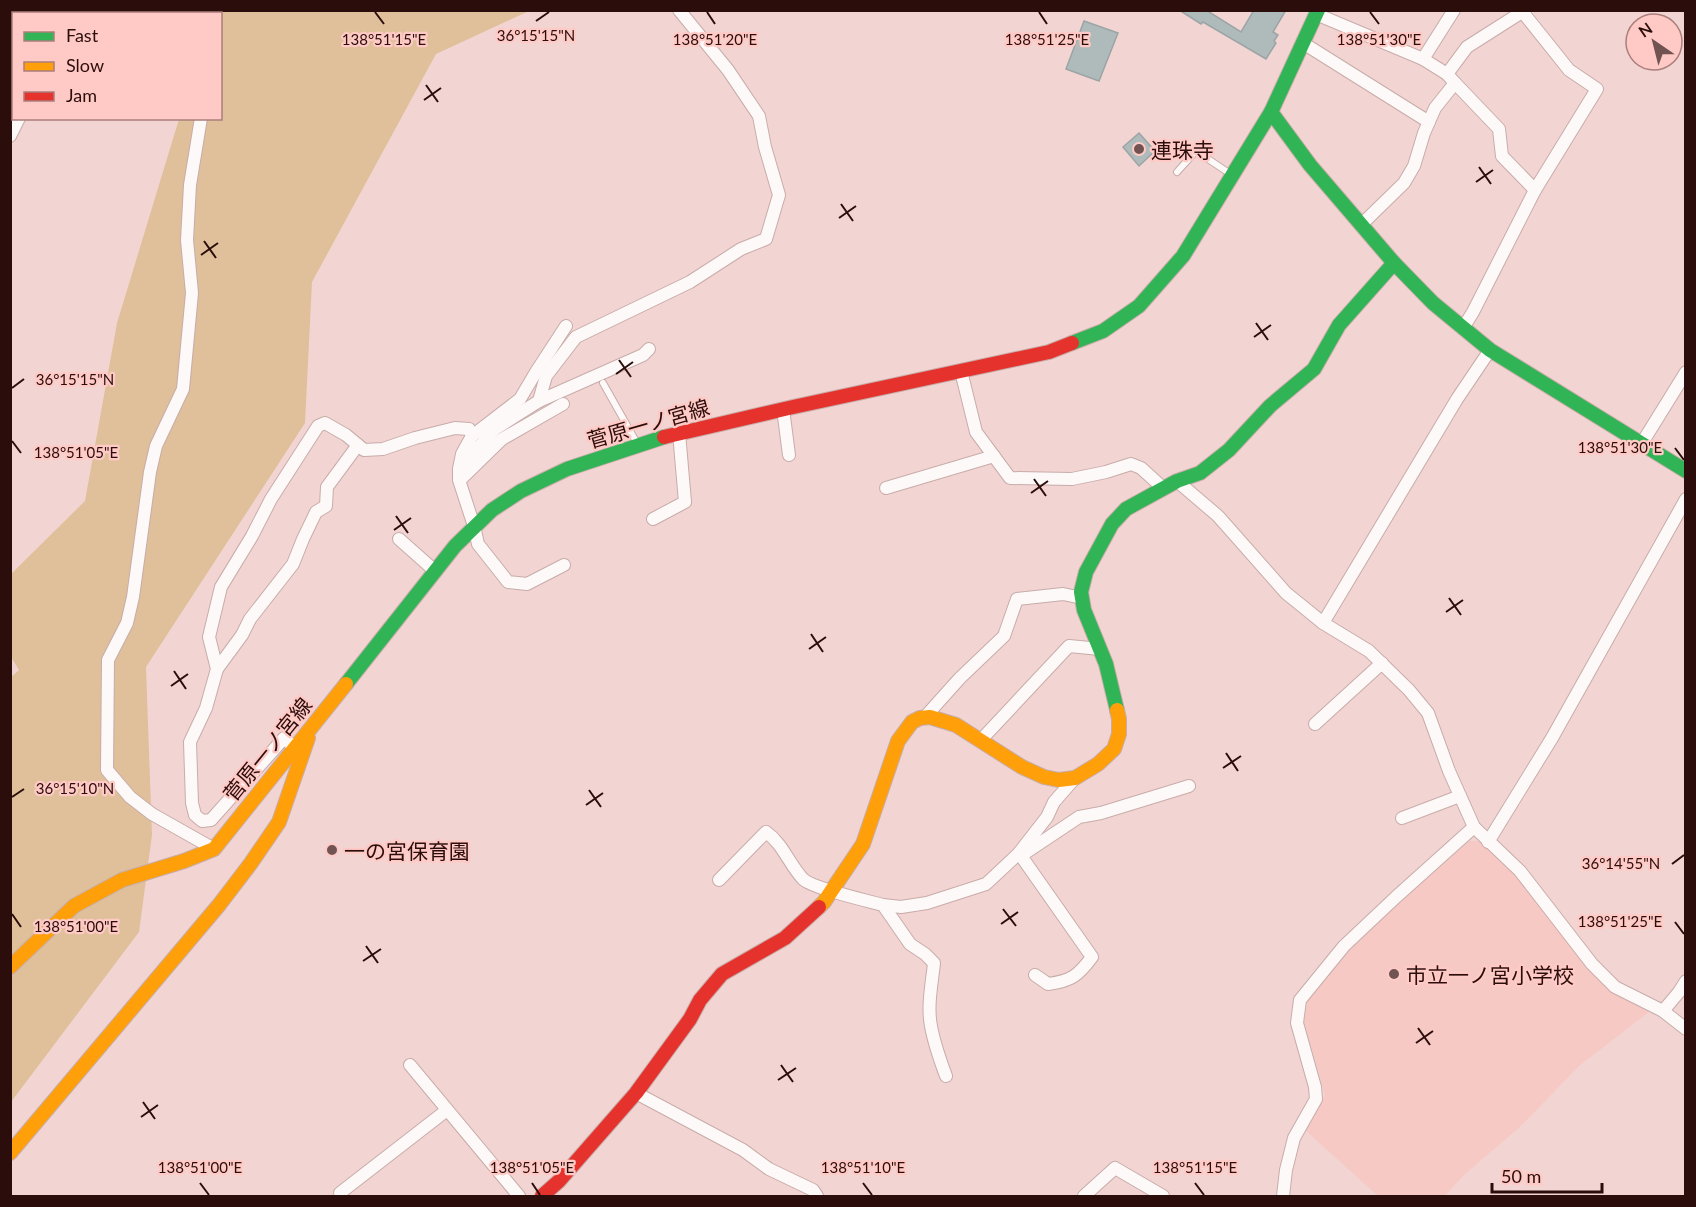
<svg xmlns="http://www.w3.org/2000/svg" width="1696" height="1207" font-family="Lato,'Noto Sans JP',sans-serif">
  <style>
    .built { fill: #f6c9c5 }
    .green { fill: #dfc09a }
    .building { fill: #afbaba; stroke: #9ba5a5; stroke-width: 1.5 }
    .lines { fill: none; stroke-linecap: round; stroke-linejoin: round }
    .lane-casing { stroke: #c8aca9; stroke-width: 8 }
    .street-casing { stroke: #c8aca9; stroke-width: 14 }
    .fast-casing { stroke: #c8aca9; stroke-width: 16 }
    .slow-casing { stroke: #c8aca9; stroke-width: 16 }
    .jam-casing { stroke: #c8aca9; stroke-width: 16 }
    .lane { stroke: #fdf9f8; stroke-width: 6 }
    .street { stroke: #fdf9f8; stroke-width: 12 }
    .fast { stroke: #30b455; stroke-width: 14 }
    .slow { stroke: #ff9f0a; stroke-width: 14 }
    .jam { stroke: #e5322d; stroke-width: 14 }
    .ticks { fill: none; stroke: #2b0d0c; stroke-width: 2 }
    .poi-dot { fill: #715351; stroke: #ffcac5; stroke-width: 2 }
    .labels { text-anchor: middle; dominant-baseline: central; stroke-width: 4.5; stroke-linejoin: round; paint-order: stroke }
    .poi-label { font-size: 21px; fill: #2b0d0c; stroke: #ffcac5; text-anchor: start }
    .street-label { font-size: 21px; fill: #2b0d0c; stroke: #ffcac5 }
    .ticks-label { font-size: 15px; text-anchor: middle; fill: #2b0d0c; stroke: #ffcac5; stroke-width: 4.5; stroke-linejoin: round; paint-order: stroke }
  </style>
  <rect width="100%" height="100%" fill="#f2d5d2"/>
  <polygon class="built" points="1469,841 1481,841 1519,878 1568,940 1588,969 1649,1012 1579,1066 1521,1126 1463,1176 1445,1196 1378,1196 1305,1130 1325,1095 1304,1021 1308,1000 1348,949"/>
  <polygon class="green" points="212,11 529,11 436,54 312,282 305,423 146,667 152,835 139,932 11,1102 10,678 19,670 11,657 11,574 85,501 117,323 179,119 220,118 220,14 211,13"/>
  <g class="building">
    <polygon points="1179,10 1210,10 1209,12 1241,32 1254,10 1286,10 1273,32 1278,35 1274,41 1276,43 1266,59 1203,22 1201,24"/>
    <polygon points="1084,21 1118,33 1099,81 1066,69"/>
    <polygon points="1139,133 1155,151 1139,166 1123,147"/>
  </g>
  <g class="lines">
    <g class="lane-casing">
      <g id="lane">
        <polyline points="1177,172 1196,151 1232,175"/>
        <polyline points="603,383 638,445"/>
      </g>
    </g>
    <g class="street-casing">
      <g id="street">
        <polyline points="186,10 189,14"/>
        <polyline points="1521,10 1569,70 1597,89 1535,190"/>
        <polyline points="70,14 72,10"/>
        <polyline points="1316,14 1423,59 1454,10"/>
        <polyline points="1303,43 1429,122"/>
        <polyline points="1423,59 1447,74"/>
        <polyline points="1455,83 1499,129 1502,156 1535,190 1473,312 1463,328"/>
        <polyline points="201,118 190,185 187,240 192,293 183,389 156,446 150,472 133,597 127,623 108,660 107,770 130,797 152,814 214,849"/>
        <polyline points="10,136 19,118"/>
        <polyline points="1362,224 1404,183 1414,166 1424,133 1435,108 1455,83 1447,74 1467,47 1522,12"/>
        <polyline points="961,371 976,432 1010,478 1072,479 1106,472 1131,464 1141,468 1163,488"/>
        <polyline points="539,401 643,355 649,349"/>
        <polyline points="783,409 789,455"/>
        <polyline points="472,436 520,399 536,372 566,326"/>
        <polyline points="1642,443 1686,372"/>
        <polyline points="461,479 502,439 563,404"/>
        <polyline points="1177,481 1218,516 1286,593 1323,623 1369,651 1409,690 1428,713 1449,771 1474,827 1520,871 1592,964 1615,987 1663,1011 1686,1029"/>
        <polyline points="886,488 994,456"/>
        <polyline points="653,519 685,502 679,433"/>
        <polyline points="399,539 435,571"/>
        <polyline points="564,565 527,584 508,582 478,544 474,526 459,480 459,469 495,429 539,401 546,376 576,337 690,282 741,249 766,239 779,195 765,147 759,116 728,70 679,10"/>
        <polyline points="1323,623 1457,399 1490,350"/>
        <polyline points="217,669 242,635 250,619 293,564 303,539 316,512 326,506 327,487 358,445"/>
        <polyline points="925,717 960,678 1004,636 1017,599 1063,594 1082,598"/>
        <polyline points="1315,724 1382,663"/>
        <polyline points="980,741 1069,646 1100,649"/>
        <polyline points="295,748 284,738 211,820 202,821 195,815 192,803 190,742 206,708 217,669 209,637 221,587 252,536 271,499 318,426 325,423 346,435 364,450 383,449 415,438 455,428 469,429 472,436 462,454 459,469"/>
        <polyline points="1402,818 1460,796"/>
        <polyline points="1488,842 1552,738 1686,499"/>
        <path d="M 1019,853 L 1092,957 C 1078,976 1071,981 1048,984 L 1035,975"/>
        <polyline points="1022,855 1079,817 1101,813 1189,786"/>
        <path d="M 719,880 L 766,832 C 783,844 789,864 803,879 C 812,888 868,901 883,905 L 910,944 L 925,954 L 934,963 C 932,983 927,1006 931,1026 C 934,1043 940,1060 946,1076"/>
        <polyline points="883,905 901,907 927,903 986,884 1019,853 1047,817 1054,802 1075,778"/>
        <polyline points="1663,1011 1679,992 1686,981"/>
        <polyline points="410,1065 519,1196"/>
        <polyline points="636,1093 743,1150 769,1169 813,1190 817,1196"/>
        <polyline points="340,1193 447,1110"/>
        <polyline points="1084,1196 1115,1168 1163,1196"/>
        <polyline points="1283,1196 1286,1170 1294,1138 1316,1099 1315,1087 1297,1023 1300,1000 1344,946 1396,897 1474,827"/>
      </g>
    </g>
    <g class="fast-casing">
      <g id="fast">
        <polyline points="1271,112 1310,165 1394,263 1433,303 1490,350 1686,471"/>
        <polyline points="1072,343 1103,331 1139,306 1183,256 1271,112 1318,10"/>
        <polyline points="346,684 455,546 492,510 521,491 567,469 664,437"/>
        <polyline points="1117,710 1106,664 1084,610 1081,592 1086,572 1112,524 1126,509 1177,481 1200,473 1229,450 1270,406 1314,369 1339,325 1394,263"/>
      </g>
    </g>
    <g class="slow-casing">
      <g id="slow">
        <polyline points="819,907 824,902 863,844 898,741 912,722 920,718 930,717 956,725 1022,767 1044,777 1059,780 1075,778 1098,764 1114,749 1119,734 1119,719 1117,710"/>
        <polyline points="10,967 74,906 122,880 184,861 214,849 346,684"/>
        <polyline points="10,1153 219,905 251,863 279,822 308,738"/>
      </g>
    </g>
    <g class="jam-casing">
      <g id="jam">
        <polyline points="664,437 793,407 1049,352 1072,343"/>
        <polyline points="542,1196 559,1181 636,1093 690,1019 700,1000 722,974 785,938 819,907"/>
      </g>
    </g>
    <use href="#lane" class="lane"/>
    <use href="#street" class="street"/>
    <use href="#fast" class="fast"/>
    <use href="#slow" class="slow"/>
    <use href="#jam" class="jam"/>
  </g>
  <path class="ticks" d="M 375,12 L 384,24M 707,12 L 715,24M 1039,12 L 1047,24M 1370,12 L 1379,24M 536,21 L 549,12M 426,85 L 438,102M 424,100 L 441,88M 1479,167 L 1491,184M 1476,182 L 1493,170M 841,204 L 853,221M 839,218 L 856,206M 204,241 L 216,258M 201,255 L 218,243M 1256,323 L 1268,340M 1254,337 L 1271,325M 619,360 L 631,377M 616,374 L 633,362M 12,388 L 24,379M 12,441 L 21,453M 1675,448 L 1684,460M 1034,479 L 1046,496M 1031,493 L 1048,481M 396,516 L 408,533M 394,530 L 411,518M 1449,598 L 1461,615M 1446,612 L 1463,600M 811,634 L 823,652M 809,649 L 826,637M 174,671 L 186,689M 171,686 L 188,674M 1226,753 L 1238,771M 1223,768 L 1241,756M 589,790 L 601,807M 12,797 L 24,789M 586,805 L 603,793M 1672,864 L 1684,855M 1003,909 L 1016,926M 12,914 L 21,927M 1675,922 L 1684,934M 1001,924 L 1018,912M 366,946 L 378,963M 363,961 L 381,949M 1418,1028 L 1430,1045M 1416,1043 L 1433,1031M 781,1065 L 793,1082M 778,1080 L 796,1068M 143,1102 L 155,1119M 141,1117 L 158,1105M 200,1183 L 209,1195M 532,1183 L 540,1195M 863,1183 L 872,1195M 1195,1183 L 1204,1195"/>
  <g class="poi-dot">
    <circle cx="1139" cy="149" r="6"/>
    <circle cx="332" cy="850" r="6"/>
    <circle cx="1394" cy="974" r="6"/>
  </g>
  <g class="labels">
    <g class="poi-label">
      <text x="1151" y="149">連珠寺</text>
      <text x="344" y="850">一の宮保育園</text>
      <text x="1406" y="974">市立一ノ宮小学校</text>
    </g>
    <g class="street-label">
      <text transform="translate(648 423) rotate(-16)">菅原一ノ宮線</text>
      <text transform="translate(267 749) rotate(-51)">菅原一ノ宮線</text>
    </g>
  </g>
  <g class="ticks-label">
    <text x="536" y="41">36°15'15"N</text>
    <text x="384" y="45">138°51'15"E</text>
    <text x="715" y="45">138°51'20"E</text>
    <text x="1047" y="45">138°51'25"E</text>
    <text x="1379" y="45">138°51'30"E</text>
    <text x="75" y="385">36°15'15"N</text>
    <text x="1620" y="453">138°51'30"E</text>
    <text x="76" y="458">138°51'05"E</text>
    <text x="75" y="794">36°15'10"N</text>
    <text x="1621" y="869">36°14'55"N</text>
    <text x="1620" y="927">138°51'25"E</text>
    <text x="76" y="932">138°51'00"E</text>
    <text x="200" y="1173">138°51'00"E</text>
    <text x="532" y="1173">138°51'05"E</text>
    <text x="863" y="1173">138°51'10"E</text>
    <text x="1195" y="1173">138°51'15"E</text>
  </g>
  <rect width="1696" height="1207" fill="none" stroke="#2b0d0c" stroke-width="24"/>
  <rect x="12" y="12" width="210" height="108" fill="#ffcac5" stroke="#aa7e7b" stroke-width="1.5"/>
  <rect x="24" y="32" width="30" height="9" fill="#30b455" stroke="#aa7e7b" stroke-width="1.5"/>
  <text x="66" y="42" font-size="18" fill="#2b0d0c">Fast</text>
  <rect x="24" y="62" width="30" height="9" fill="#ff9f0a" stroke="#aa7e7b" stroke-width="1.5"/>
  <text x="66" y="72" font-size="18" fill="#2b0d0c">Slow</text>
  <rect x="24" y="92" width="30" height="9" fill="#e5322d" stroke="#aa7e7b" stroke-width="1.5"/>
  <text x="66" y="102" font-size="18" fill="#2b0d0c">Jam</text>
  <g transform="translate(1654 42) rotate(325)"><circle r="28" fill="#ffcac5" stroke="#aa7e7b" stroke-width="1.5"/>
  <path d="M0-4.5L10 22L0 15L-10 22Z" fill="#715351"/>
  <text y="-9" font-size="16" font-weight="bold" text-anchor="middle" fill="#2b0d0c">N</text>
  </g>
  <path d="M1492 1183v9h110v-9" fill="none" stroke="#2b0d0c" stroke-width="3"/>
  <text x="1501" y="1183" font-size="18" fill="#2b0d0c" stroke="#ffcac5" stroke-width="4.5" paint-order="stroke">50 m</text>
</svg>
